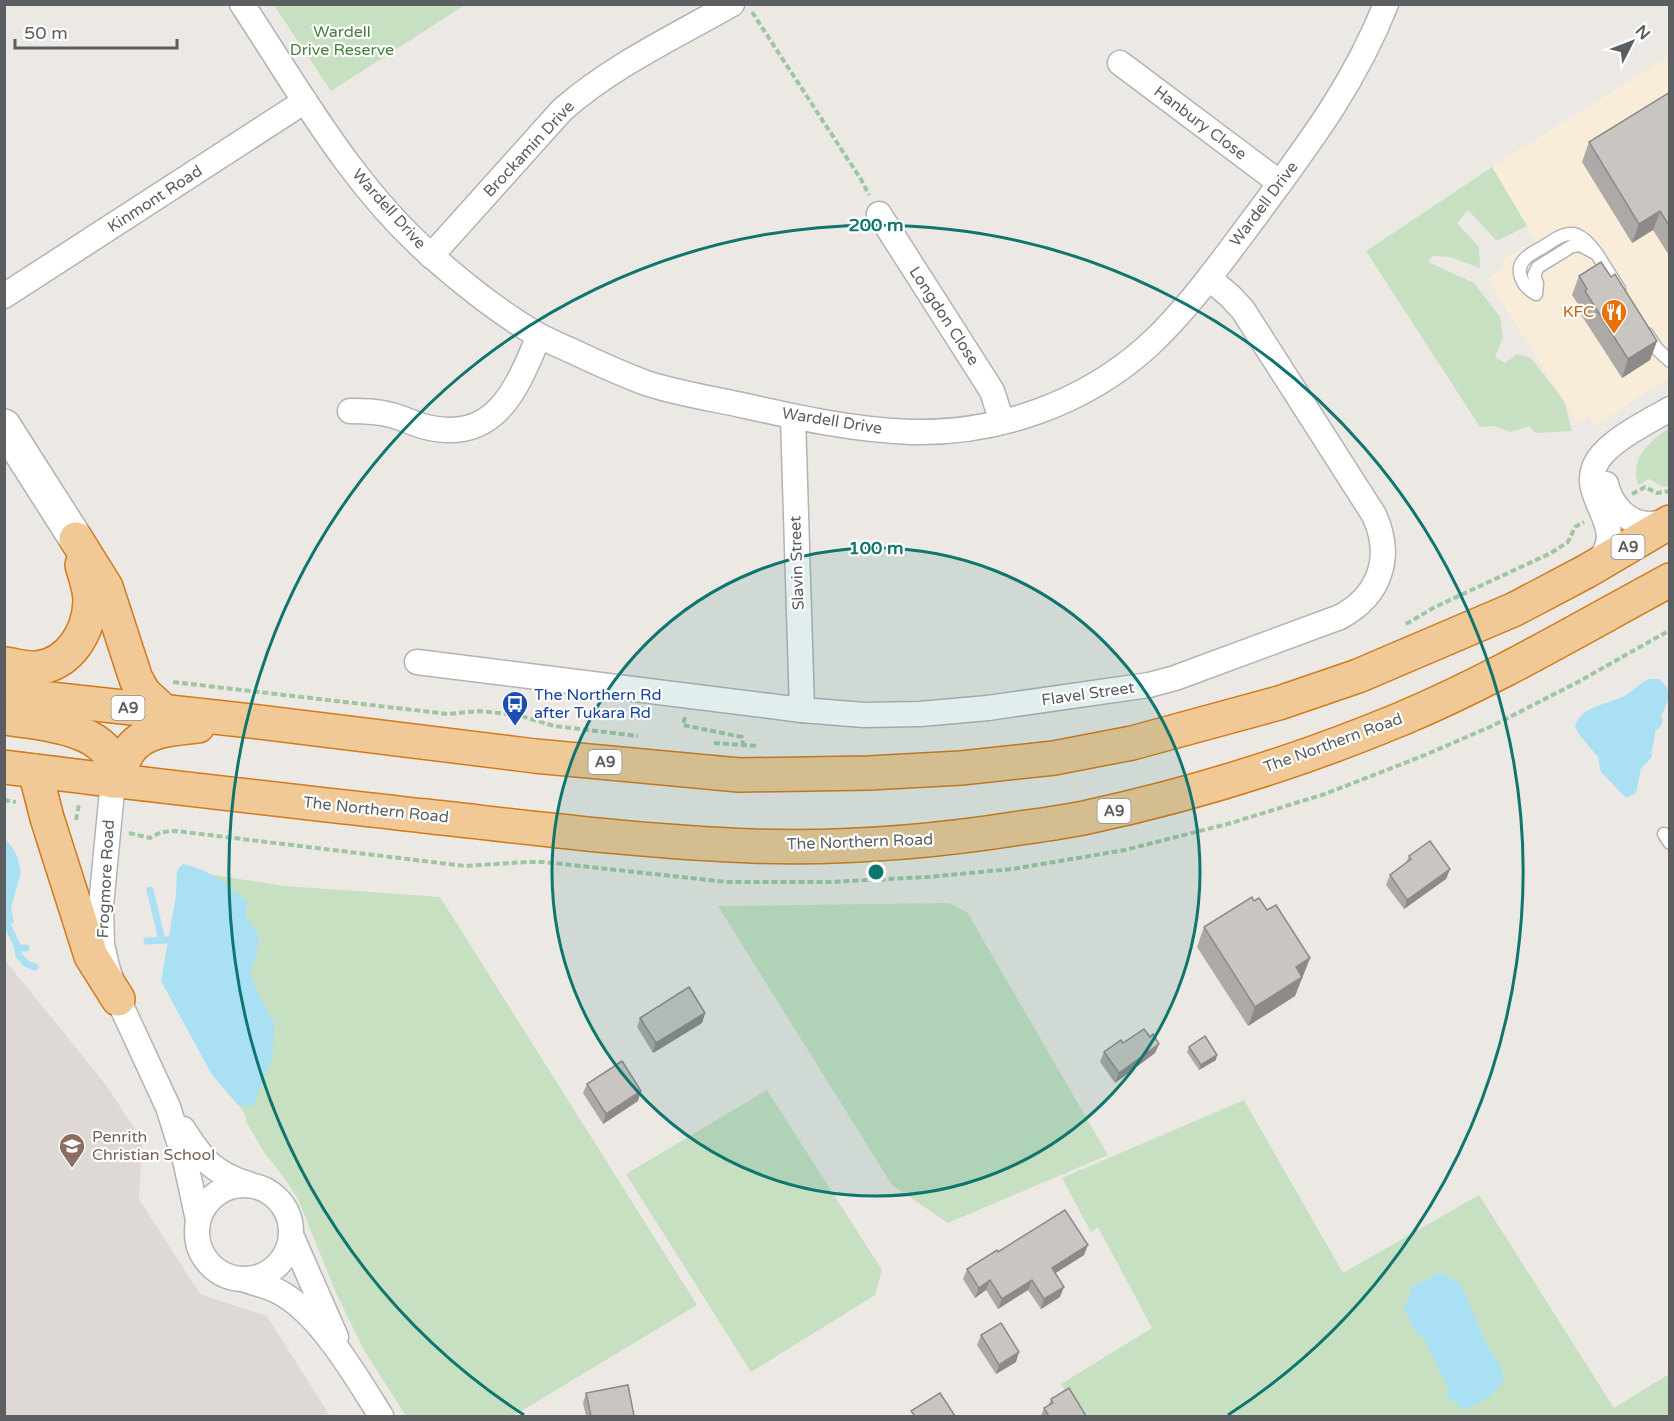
<svg xmlns="http://www.w3.org/2000/svg" width="1674" height="1421" font-family="'Varela Round',sans-serif">
  <style>
    .commercial { fill: #f9edda }
    .education { fill: #ded9d4 }
    .green { fill: #c7e0c2 }
    .water { fill: #aae0f4 }
    .lines { fill: none; stroke-linecap: round; stroke-linejoin: round }
    .stream { stroke: #aae0f4; stroke-width: 7 }
    .lane-casing { stroke: #b0b4b6; stroke-width: 15 }
    .street-casing { stroke: #b0b4b6; stroke-width: 27 }
    .secondary-casing { stroke: #afb3b6; stroke-width: 36 }
    .highway-casing { stroke: #d37a1b; stroke-width: 36 }
    .path { stroke: #9fc6a3; stroke-width: 4; stroke-dasharray: 6 3; stroke-linecap: butt }
    .lane { stroke: #fff; stroke-width: 12 }
    .street { stroke: #fff; stroke-width: 24 }
    .secondary { stroke: #fff; stroke-width: 33 }
    .highway { stroke: #f0c996; stroke-width: 33 }
    .wall { fill: #ada9a6 }
    .shaded-wall { fill: #8d8a87 }
    .building { fill: #c9c5c1; stroke: #8d8a87; stroke-width: 1.5 }
    .ring { fill: none; stroke: #0f766e; stroke-width: 3 }
    .labels { text-anchor: middle; dominant-baseline: central; stroke-width: 4.5; stroke-linejoin: round; paint-order: stroke }
    .shield { fill: #fff; stroke: #8c8f90; stroke-width: 1.5 }
    .shield-label { font-size: 15px; font-weight: bold; fill: #5b5f61 }
    .park-label { font-size: 16px; fill: #467d3e; stroke: #fff }
    .street-label { font-size: 16px; fill: #5b5f61; stroke: #fff }
    .food-label { font-size: 16px; fill: #c56008; stroke: #fff; text-anchor: end }
    .transit-label { font-size: 16px; fill: #164399; stroke: #fff; text-anchor: start }
    .education-label { font-size: 16px; fill: #785e54; stroke: #fff; text-anchor: start }
    .centre { fill: #0f766e; stroke: #fff; stroke-width: 3 }
    .ring-label { font-size: 18px; text-anchor: middle; font-weight: bold; fill: #0f766e; stroke: #fff; stroke-width: 4.5; stroke-linejoin: round; paint-order: stroke }
  </style>
  <rect width="100%" height="100%" fill="#ece8e3"/>
  <polygon class="commercial" points="1669,56 1669,378 1595,425 1589,417 1578,423 1487,279 1503,268 1504,261 1506,258 1535,241 1492,167"/>
  <polygon class="education" points="4,959 106,1085 142,1140 139,1199 200,1294 267,1316 330,1416 5,1416"/>
  <g class="green">
    <polygon points="274,5 465,5 331,91"/>
    <polygon points="1492,167 1527,226 1497,241 1468,210 1457,223 1479,247 1480,268 1450,257 1433,256 1428,262 1474,283 1500,317 1503,337 1495,357 1505,363 1517,354 1531,358 1564,401 1572,431 1535,433 1530,426 1510,432 1495,426 1480,427 1366,251"/>
    <path d="M 1669,428 L 1669,486 L 1663,487 L 1649,479 L 1638,485 C 1629,458 1650,441 1669,428 Z"/>
    <polygon points="180,870 285,886 440,897 697,1305 513,1416 406,1416 364,1350 336,1293 298,1199 282,1175 264,1152 245,1120 247,1118 164,987"/>
    <polygon points="949,903 967,912 1108,1155 948,1223 892,1185 718,906"/>
    <polygon points="767,1090 882,1270 875,1295 751,1372 626,1174"/>
    <polygon points="1244,1100 1343,1273 1479,1195 1614,1408 1669,1374 1669,1416 1081,1416 1061,1384 1152,1328 1098,1227 1091,1232 1062,1178"/>
  </g>
  <g class="water">
    <path d="M 1649,679 L 1659,679 C 1674,691 1668,700 1661,717 L 1663,720 L 1661,726 L 1655,731 C 1655,741 1650,750 1652,757 L 1641,768 L 1636,793 L 1626,798 L 1601,772 L 1598,757 L 1580,736 L 1575,726 C 1581,705 1609,705 1626,695 C 1635,690 1639,683 1649,679 Z"/>
    <polygon points="4,840 10,844 17,856 21,872 11,908 14,923 5,925"/>
    <path d="M 183,864 C 212,871 224,882 247,901 L 246,917 L 259,935 L 256,957 L 250,973 L 261,1000 L 275,1023 L 272,1058 L 253,1106 L 238,1105 L 212,1075 L 161,981 L 176,896 L 177,870 Z"/>
    <path d="M 1440,1273 L 1454,1279 L 1462,1287 L 1487,1345 L 1501,1367 L 1504,1381 C 1493,1395 1481,1404 1464,1409 L 1447,1397 L 1448,1388 L 1424,1338 L 1416,1332 L 1404,1310 L 1409,1299 L 1411,1287 Z"/>
  </g>
  <g class="lines">
    <g class="stream">
      <polyline points="150,890 162,940"/>
      <polyline points="4,918 18,948 26,948"/>
      <polyline points="147,941 168,940"/>
      <polyline points="18,948 19,956 27,964 35,967"/>
    </g>
    <g class="lane-casing">
      <g id="lane">
        <path d="M 1597,254 C 1592,247 1586,239 1577,235 C 1564,231 1553,241 1543,247 C 1538,250 1531,253 1527,257 C 1512,269 1523,287 1536,294 L 1537,284 L 1534,275 L 1538,267 L 1572,246 L 1580,245 L 1597,254 L 1619,289"/>
        <polyline points="1647,334 1657,349 1670,361"/>
        <polyline points="1664,834 1670,843"/>
      </g>
    </g>
    <g class="street-casing">
      <g id="street">
        <path d="M 242,4 C 300,92 353,188 434,258 C 466,286 501,314 538,335 C 549,341 561,346 572,351 C 598,363 623,375 649,384 C 681,394 714,399 746,406 C 799,418 855,430 911,432 C 997,434 1084,404 1148,346 C 1189,308 1221,262 1255,217 C 1307,146 1353,87 1386,4"/>
        <polyline points="1120,63 1280,183"/>
        <polyline points="879,214 992,391 1002,422"/>
        <path d="M 431,256 L 562,110 C 612,66 674,37 732,4"/>
        <polyline points="4,296 305,101"/>
        <path d="M 350,411 C 364,411 377,411 391,415 C 403,418 414,424 426,427 C 496,444 517,388 539,336"/>
        <polyline points="793,417 802,710"/>
        <path d="M 1606,484 C 1611,505 1627,524 1650,524 C 1656,524 1663,522 1670,521"/>
        <path d="M 1593,566 C 1637,528 1573,498 1598,460 C 1612,439 1648,422 1670,409"/>
        <path d="M 417,662 L 802,710 L 864,715 L 920,714 L 988,708 L 1149,685 L 1175,678 L 1340,617 C 1381,595 1393,556 1374,515 L 1243,310 L 1230,296 L 1209,278"/>
        <polyline points="113,781 101,905 102,945 108,970 118,999 168,1107 186,1164 198,1220"/>
        <path d="M 183,1129 C 202,1159 213,1173 248,1184"/>
        <circle cx="244" cy="1232" r="47"/>
        <polyline points="291,1235 336,1337"/>
        <path d="M 246,1280 C 257,1284 271,1287 281,1293 C 321,1315 357,1378 381,1416"/>
      </g>
    </g>
    <g class="secondary-casing">
      <polyline id="secondary" points="4,426 76,539"/>
    </g>
    <g class="highway-casing">
      <g id="highway">
        <polyline points="76,539 106,587 136,679 144,693 165,712"/>
        <path d="M 4,664 C 14,665 27,669 37,668 C 70,664 89,632 90,601 C 90,589 85,576 82,565"/>
        <polyline points="4,694 251,721 535,756 739,775 869,773 961,768 1054,758 1132,743 1279,703 1358,676 1515,609 1587,571 1670,522"/>
        <path d="M 4,718 C 34,722 102,727 112,762 C 114,768 113,775 113,781"/>
        <path d="M 4,767 C 145,785 285,800 425,816 C 534,828 643,842 752,846 C 841,849 932,842 1020,828 C 1042,825 1065,822 1088,817 C 1194,794 1300,761 1401,719 C 1494,680 1581,628 1670,580"/>
        <polyline points="35,771 47,818 91,956 118,999"/>
        <path d="M 113,781 C 119,771 123,760 129,751 C 144,729 174,729 198,726"/>
      </g>
    </g>
    <g class="path">
      <polyline points="752,12 862,181 869,195"/>
      <polyline points="1632,494 1645,487 1657,493 1670,491"/>
      <polyline points="1406,624 1435,607 1551,553 1568,542 1575,527 1584,522"/>
      <polyline points="173,682 448,714 479,711 518,715 554,726 638,736"/>
      <polyline points="685,717 683,725 742,737 743,745"/>
      <polyline points="714,743 758,746"/>
      <polyline points="4,800 16,802"/>
      <polyline points="76,820 79,804"/>
      <polyline points="129,833 150,838 161,832 176,831 465,866 527,862 544,862 727,882 830,882 927,877 1012,869 1125,850 1231,823 1325,794 1425,755 1492,726 1578,682 1670,630"/>
    </g>
    <use href="#lane" class="lane"/>
    <use href="#street" class="street"/>
    <use href="#secondary" class="secondary"/>
    <use href="#highway" class="highway"/>
  </g>
  <g class="wall">
    <polygon points="1670,92 1670,257 1653,230 1632,243 1582,162 1589,142"/>
    <polygon points="1579,276 1611,277 1657,341 1650,360 1622,378 1578,310 1580,307 1572,295"/>
    <polygon points="1409,856 1450,869 1446,879 1404,909 1386,885 1390,875 1406,863"/>
    <polygon points="1254,901 1267,910 1310,958 1295,996 1248,1026 1197,947 1204,927"/>
    <polygon points="705,1013 702,1023 653,1053 637,1027 640,1018"/>
    <polygon points="1150,1037 1159,1044 1155,1053 1115,1083 1100,1062 1104,1052"/>
    <polygon points="1189,1047 1216,1060 1199,1070 1187,1052"/>
    <polygon points="587,1084 638,1101 603,1124 583,1093"/>
    <polygon points="998,1252 1084,1255 1055,1273 1060,1297 1041,1309 1028,1290 998,1309 986,1290 975,1298 963,1279 967,1269"/>
    <polygon points="981,1335 1016,1362 996,1374 977,1345"/>
    <polygon points="586,1393 634,1416 586,1416 583,1403"/>
    <polygon points="1051,1399 1086,1416 1041,1416 1044,1408 1048,1406"/>
  </g>
  <g class="shaded-wall">
    <polygon points="1660,211 1653,230 1632,243 1639,224"/>
    <polygon points="1657,341 1650,360 1622,378 1628,359"/>
    <polygon points="1450,869 1446,879 1404,909 1407,900"/>
    <polygon points="1310,958 1295,996 1248,1026 1255,1007 1296,967"/>
    <polygon points="705,1013 702,1023 653,1053 656,1043"/>
    <polygon points="1159,1044 1155,1053 1115,1083 1119,1073"/>
    <polygon points="1217,1055 1216,1060 1199,1070 1201,1065"/>
    <polygon points="641,1091 638,1101 603,1124 606,1114"/>
    <polygon points="1088,1245 1084,1255 1048,1278 1052,1268"/>
    <polygon points="990,1280 986,1290 975,1298 979,1288"/>
    <polygon points="1032,1280 1028,1290 998,1309 1002,1299"/>
    <polygon points="1064,1287 1060,1297 1041,1309 1044,1299"/>
    <polygon points="1019,1352 1016,1362 996,1374 999,1365"/>
  </g>
  <g class="building">
    <polygon points="1670,92 1670,227 1660,211 1639,224 1589,142"/>
    <polygon points="1601,262 1611,277 1615,274 1657,341 1628,359 1585,291 1587,289 1579,276"/>
    <polygon points="1430,841 1450,869 1407,900 1390,875 1411,859 1409,856"/>
    <polygon points="1252,897 1254,901 1259,898 1267,910 1276,905 1310,958 1296,967 1302,977 1255,1007 1204,927"/>
    <polygon points="689,987 705,1013 656,1043 640,1018"/>
    <polygon points="1144,1029 1150,1037 1153,1034 1159,1044 1119,1073 1104,1052 1121,1040 1123,1043"/>
    <polygon points="1205,1036 1217,1055 1201,1065 1189,1047"/>
    <polygon points="622,1061 641,1091 606,1114 587,1084"/>
    <polygon points="1065,1210 1088,1245 1052,1268 1064,1287 1044,1299 1032,1280 1002,1299 990,1280 979,1288 967,1269 997,1250 998,1252"/>
    <polygon points="1001,1323 1019,1352 999,1365 981,1335"/>
    <polygon points="628,1385 634,1416 591,1416 586,1393"/>
    <polygon points="1069,1388 1086,1416 1049,1416 1044,1408 1053,1403 1051,1399"/>
    <polygon points="940,1393 955,1416 915,1416 911,1411"/>
  </g>
  <circle cx="876" cy="872" r="324" fill="#0f766e" fill-opacity=".12"/>
  <g class="ring">
    <circle cx="876" cy="872" r="324"/>
    <path d="M524 1415A647 647 0 1 1 1228 1415"/>
  </g>
  <defs>
    <g id="restaurant-pin" transform="scale(1.35)"><path d="M0 17L-7.5 6A9.5 9.5 0 1 1 7.5 6Z" fill="#e8710a" stroke="#fff"/><path d="M-5-6h1v4h1v-4h1v4h1v-4h1v5L-1.5 .5V6h-2V.5L-5-1ZM5-6V6H3V1.5H1.5Q1.5-4 5-6Z" fill="#fff"/></g>
    <g id="bus-pin" transform="scale(1.35)"><path d="M0 17L-7.5 6A9.5 9.5 0 1 1 7.5 6Z" fill="#1a4fb4" stroke="#fff"/><path d="M-5-6H5V4H4V6H2V4H-2V6H-4V4H-5ZM-3.5-4V0h7V-4ZM-3.5 1.2v1.5H-2V1.2ZM2 1.2v1.5H3.5V1.2Z" fill="#fff"/></g>
    <g id="school-pin" transform="scale(1.35)"><path d="M0 17L-7.5 6A9.5 9.5 0 1 1 7.5 6Z" fill="#8d6e63" stroke="#fff"/><path d="M0-5L7-2L0 1L-7-2ZM-4 1L0 2.5L4 1V4Q0 6-4 4Z" fill="#fff"/></g>
  </defs>
  <g fill-rule="evenodd">
    <use href="#restaurant-pin" x="1614" y="312"/>
    <use href="#bus-pin" x="515" y="704"/>
    <use href="#school-pin" x="72" y="1146"/>
  </g>
  <g class="labels">
    <g class="shield">
      <rect x="1611.5" y="535" width="33" height="24" rx="4.5"/>
      <rect x="111.5" y="696" width="33" height="24" rx="4.5"/>
      <rect x="588.5" y="750" width="33" height="24" rx="4.5"/>
      <rect x="1097.5" y="799" width="33" height="24" rx="4.5"/>
    </g>
    <g class="shield-label">
      <text x="1628" y="547">A9</text>
      <text x="128" y="708">A9</text>
      <text x="605" y="762">A9</text>
      <text x="1114" y="811">A9</text>
    </g>
    <g class="park-label">
      <text x="342" y="32">Wardell<tspan x="342" dy="18">Drive Reserve</tspan></text>
    </g>
    <g class="street-label">
      <text transform="translate(1200 123) rotate(37)">Hanbury Close</text>
      <text transform="translate(529 149) rotate(-47)">Brockamin Drive</text>
      <text transform="translate(155 199) rotate(-33)">Kinmont Road</text>
      <text transform="translate(1264 204) rotate(-53)">Wardell Drive</text>
      <text transform="translate(389 209) rotate(48)">Wardell Drive</text>
      <text transform="translate(944 316) rotate(57)">Longdon Close</text>
      <text transform="translate(832 421) rotate(9)">Wardell Drive</text>
      <text transform="translate(797 563) rotate(-92)">Slavin Street</text>
      <text transform="translate(1088 694) rotate(-8)">Flavel Street</text>
      <text transform="translate(1333 743) rotate(-20)">The Northern Road</text>
      <text transform="translate(376 810) rotate(6)">The Northern Road</text>
      <text transform="translate(860 842) rotate(-2)">The Northern Road</text>
      <text transform="translate(106 879) rotate(-87)">Frogmore Road</text>
    </g>
    <g class="food-label">
      <text x="1594" y="312">KFC</text>
    </g>
    <g class="transit-label">
      <text x="534" y="695">The Northern Rd<tspan x="534" dy="18">after Tukara Rd</tspan></text>
    </g>
    <g class="education-label">
      <text x="92" y="1137">Penrith<tspan x="92" dy="18">Christian School</tspan></text>
    </g>
  </g>
  <circle cx="876" cy="872" r="9" class="centre"/>
  <g class="ring-label">
    <text x="876" y="231">200 m</text>
    <text x="876" y="554">100 m</text>
  </g>
  <rect width="1674" height="1421" fill="none" stroke="#5b5f61" stroke-width="12"/>
  <g transform="translate(1632 42) rotate(48)" stroke="#ffffff" stroke-width="4.5" paint-order="stroke">
  <path d="M0-4.5L10 22L0 15L-10 22Z" fill="#5b5f61"/>
  <text y="-9" font-size="16" font-weight="bold" text-anchor="middle" fill="#5b5f61">N</text>
  </g>
  <path d="M15 39v9h162v-9" fill="none" stroke="#5b5f61" stroke-width="3"/>
  <text x="24" y="39" font-size="18" fill="#5b5f61" stroke="#ffffff" stroke-width="4.5" paint-order="stroke">50 m</text>
</svg>
